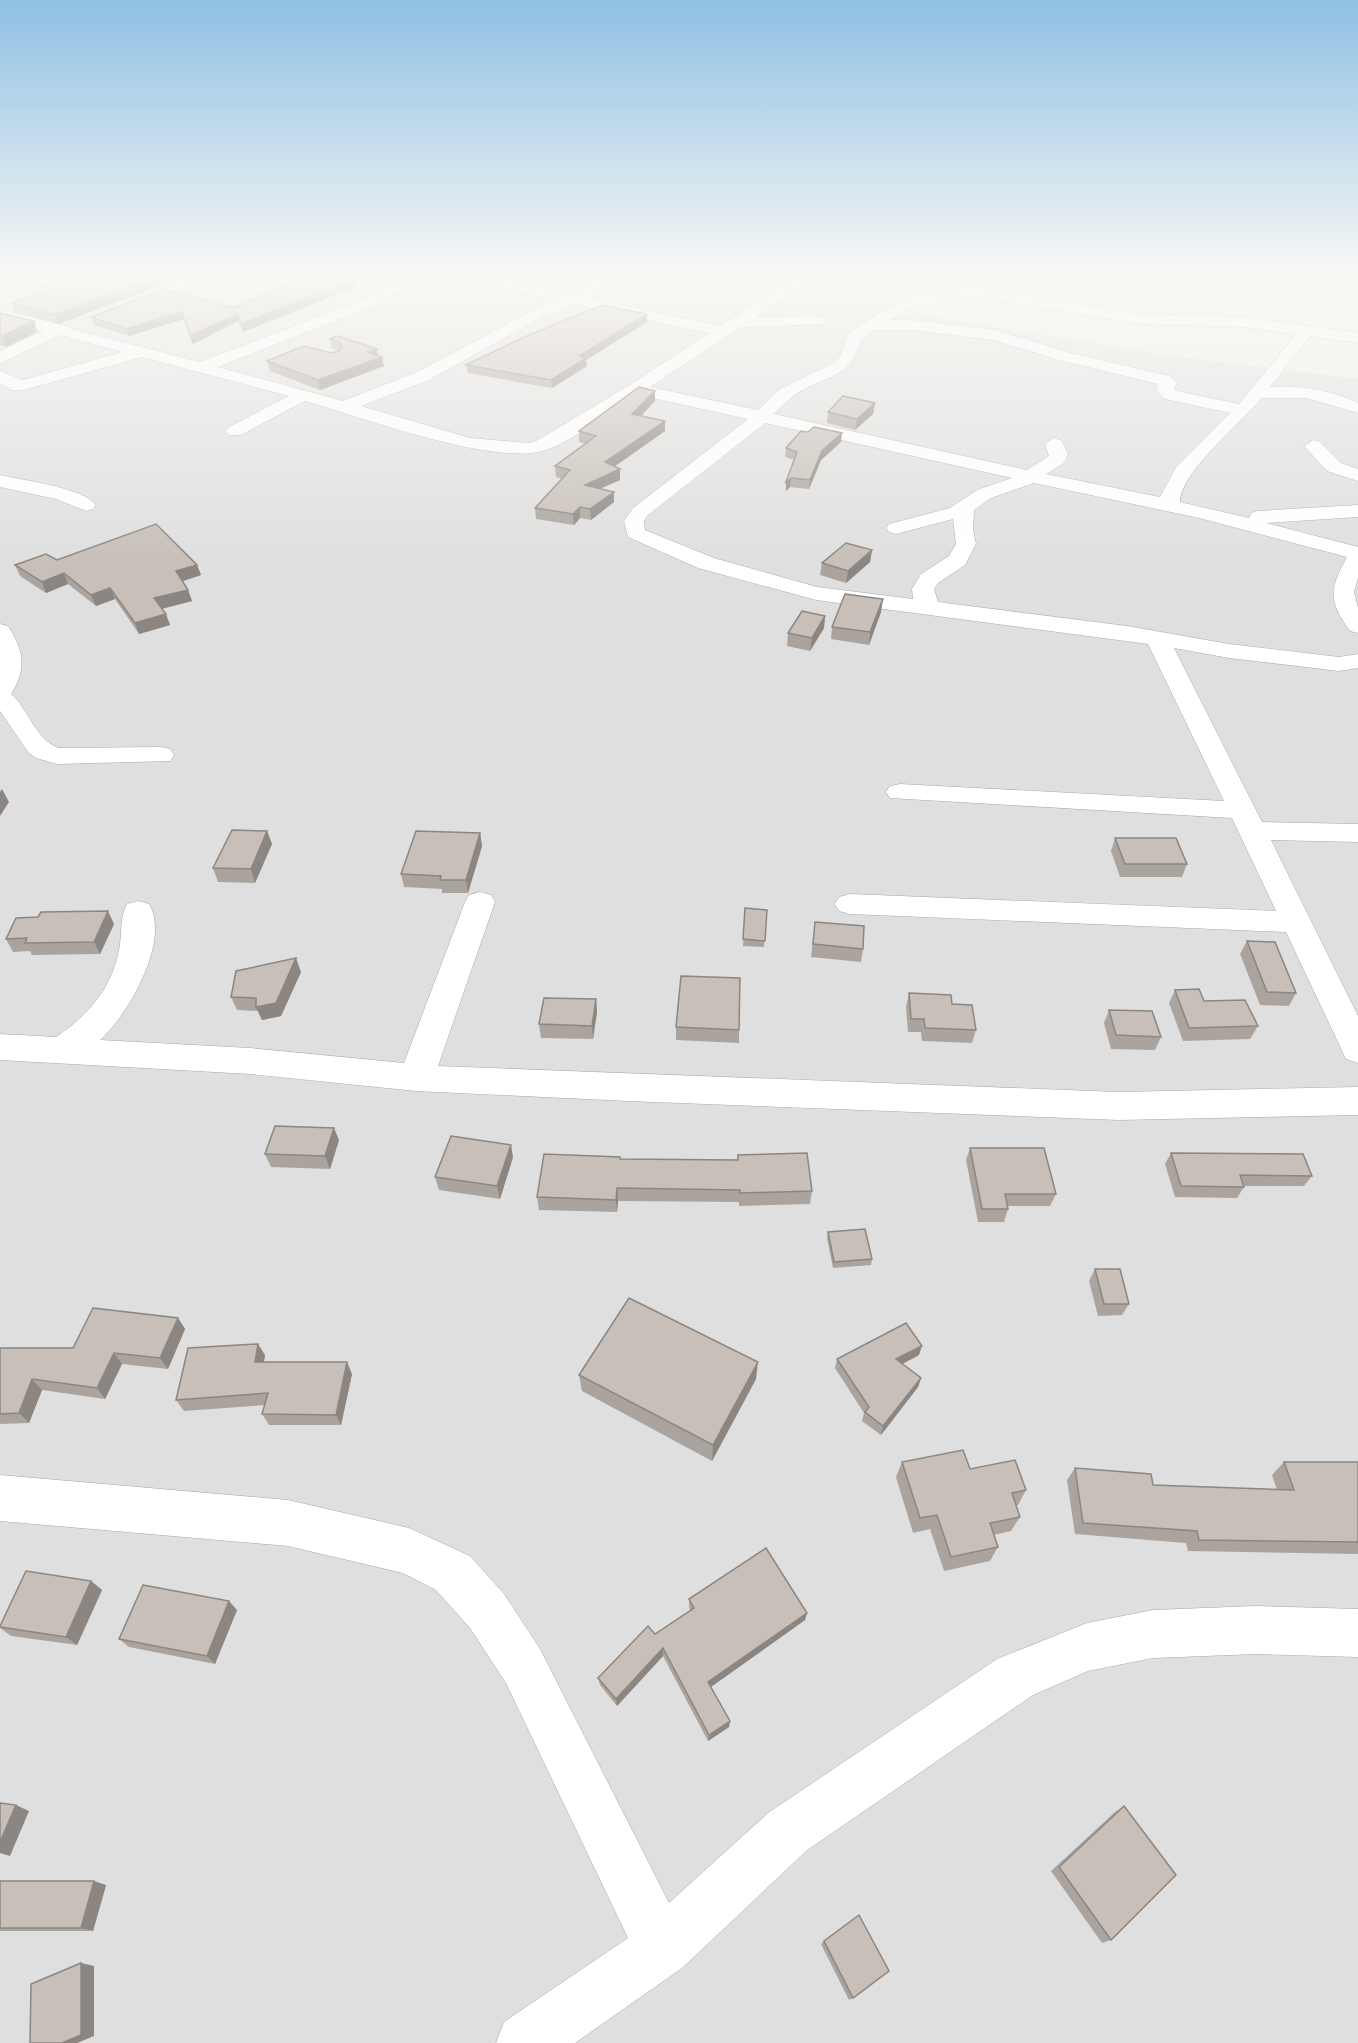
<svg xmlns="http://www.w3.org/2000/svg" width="1358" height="2043" font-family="'Asap Condensed',sans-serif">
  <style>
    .residential { fill: #e0dfdf }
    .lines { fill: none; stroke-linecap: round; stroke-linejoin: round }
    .minor-casing { stroke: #a9a9a9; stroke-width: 1 }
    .minor { fill: #fff; fill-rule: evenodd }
    .wall { fill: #aba49e }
    .shaded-wall { fill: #8b8681 }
    .building { fill: #c7bfb8; stroke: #8b8681; stroke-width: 1.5 }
  </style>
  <rect width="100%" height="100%" fill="#f2efe9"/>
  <polygon class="residential" points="0,278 828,278 848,283 909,312 1158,354 1358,379 1358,2043 0,2043"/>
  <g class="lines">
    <g class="minor-casing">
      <g id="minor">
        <polygon points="186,278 206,278 130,309 120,309 118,306 120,303"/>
        <path d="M 404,278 L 421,278 L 378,304 L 218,367 L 343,401 L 417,372 L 532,311 L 557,300 L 471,281 L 469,278 L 495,278 L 571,294 L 586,288 L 596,278 L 611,278 L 596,294 L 588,298 L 720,326 L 794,278 L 810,278 L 756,317 L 818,316 L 823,318 L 826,321 L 823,324 L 741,327 L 650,387 L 758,410 L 780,389 L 834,363 L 841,355 L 849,333 L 900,300 L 970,288 L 1140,314 L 1243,317 L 1358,333 L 1358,343 L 1310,336 L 1270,387 C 1301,385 1330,390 1358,403 L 1358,413 L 1306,398 L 1261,398 C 1242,423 1180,472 1180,502 L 1249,518 L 1251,513 L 1258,511 L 1358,505 L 1358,517 L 1266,523 L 1358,547 L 1358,578 L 1354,592 L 1358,608 L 1358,633 L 1350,631 C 1328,600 1329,590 1347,557 L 1199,518 L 1034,483 L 991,498 L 974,510 L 973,530 L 976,544 L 965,565 L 938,583 L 934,589 L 938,602 L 1127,626 L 1229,644 L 1339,657 L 1358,654 L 1358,668 L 1339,671 L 1229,658 L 1174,648 L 1262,822 L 1358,824 L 1358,842 L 1271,840 L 1358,1016 L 1358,1063 L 1346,1059 L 1286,932 L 850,914 L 839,911 L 835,904 L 839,897 L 850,894 L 1276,911 L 1232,818 L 890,798 L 886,792 L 890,786 L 900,784 L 1224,801 L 1148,644 L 816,600 L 698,568 L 628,537 L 624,521 L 633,508 L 748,419 L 639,395 C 613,410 575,439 549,449 C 499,469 359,416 305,401 L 241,435 L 229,435 L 226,431 L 229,427 L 289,396 L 142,357 L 24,390 L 11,390 L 0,383 L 0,371 L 23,380 L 123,352 L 60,335 L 0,363 L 0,351 L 43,331 L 0,320 L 0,310 L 68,326 L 71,329 L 200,362 L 368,298 ZM 970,296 L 1140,324 L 1243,327 L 1296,334 L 1239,404 L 1177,391 L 1174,389 L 1177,382 L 1169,376 L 1066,352 L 996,330 L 912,320 L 889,320 L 909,307 ZM 574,304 L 709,333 L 630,385 L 536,441 L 528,443 L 470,438 L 361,406 L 429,380 L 542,317 ZM 875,330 L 912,330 L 994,340 L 1055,359 L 1158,384 L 1156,390 L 1165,399 L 1230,413 L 1176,467 L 1160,497 L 1046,474 L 1064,463 L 1068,454 L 1061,440 L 1054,438 L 1045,444 L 1049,456 L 1027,470 L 774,414 C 780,408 785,402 792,397 C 823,374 849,383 862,338 ZM 765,423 L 1012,478 L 977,490 L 950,508 L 889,524 L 886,528 L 889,532 L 896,534 L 953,519 L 956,544 L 949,556 L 921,574 L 912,589 L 913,599 L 817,587 L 714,558 L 645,530 L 644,521 L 647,516 Z"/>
        <polygon points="1313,440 1320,442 1341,463 1358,469 1358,481 1327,471 1304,446"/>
        <path d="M 0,475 C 21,480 84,488 96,505 L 93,509 L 86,511 L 56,499 L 0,487 Z"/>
        <path d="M 0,624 L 8,626 C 24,650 27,670 11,694 C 29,709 35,740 59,748 L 161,747 L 170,749 L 174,755 L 170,761 L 57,764 L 36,758 L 28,752 L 0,711 Z"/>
        <path d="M 480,892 L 491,895 L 495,902 L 438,1066 L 1119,1092 L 1358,1087 L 1358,1115 L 1119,1120 L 628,1101 L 416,1091 L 250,1074 L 0,1060 L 0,1034 L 56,1037 C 90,1014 114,986 120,944 C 122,931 120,916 127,904 L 138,901 L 149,904 C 171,940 128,1015 100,1040 L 250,1048 L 404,1063 L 465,902 L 469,895 Z"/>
        <polygon points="0,1475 288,1500 409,1528 470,1556 504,1594 540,1649 669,1903 768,1813 997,1659 1087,1623 1153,1610 1256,1606 1358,1609 1358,1657 1256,1654 1153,1658 1088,1671 1033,1695 806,1851 682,1968 575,2043 496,2043 504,2022 628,1938 506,1683 470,1628 436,1590 403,1573 288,1546 0,1521"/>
      </g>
    </g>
    <use href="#minor" class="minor"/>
  </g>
  <g class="wall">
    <polygon points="173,281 58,324 14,312 11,303 46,292 43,286"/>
    <polygon points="355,287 243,332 238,321 193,344 184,319 129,336 94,325 91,317 234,308"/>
    <polygon points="0,313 34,321 37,332 6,347 0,345"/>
    <polygon points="647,322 586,360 587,366 552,388 468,373 466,365"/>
    <polygon points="330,339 378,355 384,366 320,390 270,371 267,361 331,353 339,351 332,348"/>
    <polygon points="655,391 655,401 641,416 665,421 665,431 614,467 620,480 601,488 614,502 591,520 580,518 574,525 536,519 535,508 563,479 556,477 555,466 586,444 579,442 579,431"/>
    <polygon points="875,403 873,414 855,430 827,423 828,412"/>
    <polygon points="841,442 821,460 809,489 790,487 786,491 794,460 785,457 786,448"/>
    <polygon points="872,550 870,562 846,583 820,575 822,563"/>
    <polygon points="57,560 197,565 201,575 183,581 188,590 192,601 162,608 170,625 139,634 115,599 96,606 68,584 46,593 20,576 15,565"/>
    <polygon points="881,612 869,645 831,639 832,627"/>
    <polygon points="825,616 824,628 810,651 787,646 788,633"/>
    <polygon points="267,831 272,844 255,883 218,882 213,868"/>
    <polygon points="480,833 482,846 468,893 442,893 442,889 404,887 401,874"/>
    <polygon points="1115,838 1187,864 1182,877 1120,877 1111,851"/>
    <polygon points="745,908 767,910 764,947 743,946"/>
    <polygon points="815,922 863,949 861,962 811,957"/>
    <polygon points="114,924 100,954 32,955 30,951 13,952 6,939"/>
    <polygon points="1247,941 1296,993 1289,1006 1260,1005 1240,954"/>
    <polygon points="301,972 281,1016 262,1020 258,1011 237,1010 231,997"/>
    <polygon points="1175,990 1204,1001 1258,1026 1250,1039 1183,1041 1169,1003"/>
    <polygon points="909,993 952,1004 976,1030 972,1043 922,1041 921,1032 908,1032 906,1007"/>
    <polygon points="596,999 597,1012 593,1039 541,1038 539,1024"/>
    <polygon points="1109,1010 1161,1037 1155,1050 1111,1049 1104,1023"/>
    <polygon points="676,1027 739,1030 739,1043 676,1040"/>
    <polygon points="339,1140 330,1169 271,1167 265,1154"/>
    <polygon points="970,1148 1056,1194 1050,1206 1008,1206 1008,1209 1004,1222 978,1222 966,1160"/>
    <polygon points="1171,1153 1312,1176 1304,1186 1244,1186 1244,1187 1237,1198 1175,1197 1165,1164"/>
    <polygon points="738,1155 812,1191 810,1204 739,1206 739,1202 618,1201 617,1212 539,1210 537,1197 620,1159 737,1160"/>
    <polygon points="513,1157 500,1199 439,1190 435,1177"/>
    <polygon points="828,1232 872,1259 871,1265 833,1268 827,1238"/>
    <polygon points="1095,1269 1129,1304 1122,1315 1098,1316 1089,1281"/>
    <polygon points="178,1318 185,1329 168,1369 122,1364 105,1399 42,1390 29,1423 0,1424 0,1348 73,1348"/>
    <polygon points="265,1355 264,1362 352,1374 341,1425 269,1425 262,1414 265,1405 184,1411 176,1400"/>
    <polygon points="919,1355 902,1364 921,1378 918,1387 881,1435 862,1421 864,1413 835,1368 837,1359"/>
    <polygon points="579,1375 756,1379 712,1461 582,1391"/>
    <polygon points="902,1462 970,1469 1026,1490 1018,1505 1016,1505 1020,1517 1011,1531 994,1535 998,1547 990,1561 944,1571 930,1529 913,1533 896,1477"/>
    <polygon points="1284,1462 1358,1462 1358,1554 1188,1551 1186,1543 1075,1534 1067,1480 1075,1468 1153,1485 1277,1490 1272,1475"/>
    <polygon points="91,1581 102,1590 77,1645 11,1636 0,1628"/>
    <polygon points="689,1599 807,1613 805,1620 711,1687 730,1721 729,1727 708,1741 663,1656 617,1706 600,1685 598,1678 655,1634 690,1610 689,1607"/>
    <polygon points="237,1610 215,1664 129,1647 119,1639"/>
    <polygon points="1124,1806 1111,1940 1102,1943 1051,1871 1115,1812"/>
    <polygon points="0,1881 106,1885 93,1931 0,1931"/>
    <polygon points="824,1941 853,1998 849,2000 821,1944"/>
  </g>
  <g class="shaded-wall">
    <polygon points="155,278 172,278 173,281 58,324 55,315"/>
    <polygon points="353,280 355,287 243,332 241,324"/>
    <polygon points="182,312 184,319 129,336 127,329"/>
    <polygon points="237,314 238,321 193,344 190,336"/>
    <polygon points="647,314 647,322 586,360 587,366 552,388 551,380 579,356"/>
    <polygon points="34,321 37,332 6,347 2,336"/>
    <polygon points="377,349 378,358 382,357 384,366 320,390 318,380 367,352"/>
    <polygon points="655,391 655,401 633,424 632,414"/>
    <polygon points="875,403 873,414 855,430 857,419"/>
    <polygon points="665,421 665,431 605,473 605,462"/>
    <polygon points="842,433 841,442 821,460 809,489 810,480 822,451"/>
    <polygon points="620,469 620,480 586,495 585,485"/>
    <polygon points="791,478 790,487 786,491 786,482"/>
    <polygon points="614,492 614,502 591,520 590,509"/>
    <polygon points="580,507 580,518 574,525 573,514"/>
    <polygon points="872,550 870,562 846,583 848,571"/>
    <polygon points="197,565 201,575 180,582 176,571"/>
    <polygon points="64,573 68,584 46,593 42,582"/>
    <polygon points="110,588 115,599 96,606 91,595"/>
    <polygon points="188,590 192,601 158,610 154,598"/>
    <polygon points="883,599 881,612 869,645 870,632"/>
    <polygon points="166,614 170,625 139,634 135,623"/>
    <polygon points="825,616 824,628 810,651 812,638"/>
    <polygon points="2,789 9,802 0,816 0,792"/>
    <polygon points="267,831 272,844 255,883 251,869"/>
    <polygon points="480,833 482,846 468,893 466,880"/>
    <polygon points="108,911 114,924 100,954 94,942"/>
    <polygon points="296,958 301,972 281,1016 262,1020 256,1007"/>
    <polygon points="596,999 597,1012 593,1039 592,1026"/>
    <polygon points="334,1128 339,1140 330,1169 325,1156"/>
    <polygon points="511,1145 513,1157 500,1199 497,1186"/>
    <polygon points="617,1188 618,1201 617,1212 616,1200"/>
    <polygon points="178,1318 185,1329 168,1369 160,1358"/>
    <polygon points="258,1344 265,1355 262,1373 255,1362"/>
    <polygon points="922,1346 919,1355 893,1369 896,1359"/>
    <polygon points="114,1353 122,1364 105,1399 97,1388"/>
    <polygon points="347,1362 352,1374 341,1425 336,1415"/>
    <polygon points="758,1362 756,1379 712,1461 713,1445"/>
    <polygon points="921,1378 918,1387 881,1435 883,1426"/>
    <polygon points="32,1379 42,1390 29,1423 19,1413"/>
    <polygon points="91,1581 102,1590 77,1645 66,1637"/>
    <polygon points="229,1601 237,1610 215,1664 207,1656"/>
    <polygon points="807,1613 805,1620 708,1689 708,1682"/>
    <polygon points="663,1648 663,1656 617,1706 616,1699"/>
    <polygon points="730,1721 729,1727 708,1741 709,1735"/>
    <polygon points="16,1805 29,1811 10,1856 0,1853 0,1842"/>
    <polygon points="94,1881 106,1885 93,1931 81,1928"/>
    <polygon points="81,1963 94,1966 94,2036 77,2043 62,2043"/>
  </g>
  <g class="building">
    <polygon points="68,278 155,278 55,315 11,303 55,289 43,286"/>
    <polygon points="300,278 344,278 353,280 241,324 237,314 190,336 182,312 127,329 91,317 164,289 234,308"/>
    <polygon points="602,305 647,314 579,356 586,358 551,380 466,365 522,338"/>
    <polygon points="0,313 34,321 2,336 0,336"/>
    <polygon points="337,336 377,349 367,352 382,357 318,380 267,361 304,346 331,353 339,351 342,348 340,342 330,339"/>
    <polygon points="639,387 655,391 632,414 665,421 605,462 620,469 585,485 614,492 590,509 580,507 573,514 535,508 570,470 555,466 596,436 579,431"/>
    <polygon points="843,396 875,403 857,419 828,412"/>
    <polygon points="814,427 842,433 822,451 810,480 791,478 786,482 797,452 786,448 801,431 808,432"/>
    <polygon points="156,524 197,565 176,571 188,590 154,598 166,614 135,623 110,588 91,595 64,573 42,582 15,565 46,554 57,560"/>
    <polygon points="846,543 872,550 848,571 822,563"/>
    <polygon points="845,594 883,599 870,632 832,627"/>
    <polygon points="802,611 825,616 812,638 788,633"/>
    <polygon points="232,830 267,831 251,869 213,868"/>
    <polygon points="416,831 480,833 466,880 440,880 441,876 401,874"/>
    <polygon points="1115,838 1176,838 1187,864 1125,864"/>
    <polygon points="745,908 767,910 765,941 743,939"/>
    <polygon points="108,911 94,942 25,943 27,938 6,939 16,918 38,917 41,912"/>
    <polygon points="815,922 864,926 863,949 813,944"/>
    <polygon points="1247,941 1275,942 1296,993 1267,992"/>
    <polygon points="296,958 276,1003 256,1007 256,998 231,997 236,971"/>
    <polygon points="681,976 740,978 739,1030 676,1027"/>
    <polygon points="1199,989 1204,1001 1245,1000 1258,1026 1189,1028 1175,990"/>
    <polygon points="909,993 951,995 952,1004 972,1005 976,1030 925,1028 924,1019 911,1019"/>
    <polygon points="544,998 596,999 592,1026 539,1024"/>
    <polygon points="1109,1010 1152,1011 1161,1037 1116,1035"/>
    <polygon points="275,1126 334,1128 325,1156 265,1154"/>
    <polygon points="451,1136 511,1145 497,1186 435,1177"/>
    <polygon points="970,1148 1044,1148 1056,1194 1005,1194 1008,1209 982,1209"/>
    <polygon points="807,1153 812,1191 740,1193 740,1190 617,1188 616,1200 537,1197 544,1154 620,1157 620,1159 738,1160 738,1155"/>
    <polygon points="1171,1153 1303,1154 1312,1176 1240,1175 1244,1187 1181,1186"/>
    <polygon points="865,1229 872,1259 834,1262 828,1232"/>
    <polygon points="1095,1269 1120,1269 1129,1304 1104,1304"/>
    <polygon points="629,1298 758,1362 713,1445 579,1375"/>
    <polygon points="93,1308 178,1318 160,1358 114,1353 97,1388 32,1379 19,1413 0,1414 0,1348 73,1348"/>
    <polygon points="906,1323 922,1346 896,1359 921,1378 883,1426 865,1412 869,1407 837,1359"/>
    <polygon points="258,1344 255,1362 347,1362 336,1415 262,1414 268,1393 176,1400 188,1348"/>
    <polygon points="963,1450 970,1469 1015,1460 1026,1490 1012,1493 1020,1517 990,1523 998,1547 951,1557 937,1515 920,1518 902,1462"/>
    <polygon points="1284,1462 1358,1462 1358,1542 1199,1540 1197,1531 1083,1523 1075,1468 1151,1474 1153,1485 1294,1490"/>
    <polygon points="766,1548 807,1613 708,1682 730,1721 709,1735 663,1648 616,1699 598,1678 648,1626 655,1634 694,1608 689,1599"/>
    <polygon points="26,1571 91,1581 66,1637 0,1627 0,1626"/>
    <polygon points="143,1585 229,1601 207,1656 119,1639"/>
    <polygon points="0,1803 16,1805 0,1842"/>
    <polygon points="1124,1806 1176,1875 1111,1940 1059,1867"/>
    <polygon points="0,1881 94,1881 81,1928 0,1928"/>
    <polygon points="859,1915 889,1971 853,1998 824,1941"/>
    <polygon points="81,1963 81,2035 62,2043 30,2043 31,1984"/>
  </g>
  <linearGradient id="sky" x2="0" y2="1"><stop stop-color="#8fc0e4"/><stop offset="0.49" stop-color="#f9f8f5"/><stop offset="1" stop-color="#f9f8f5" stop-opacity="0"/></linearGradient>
  <rect width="1358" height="564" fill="url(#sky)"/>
</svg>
